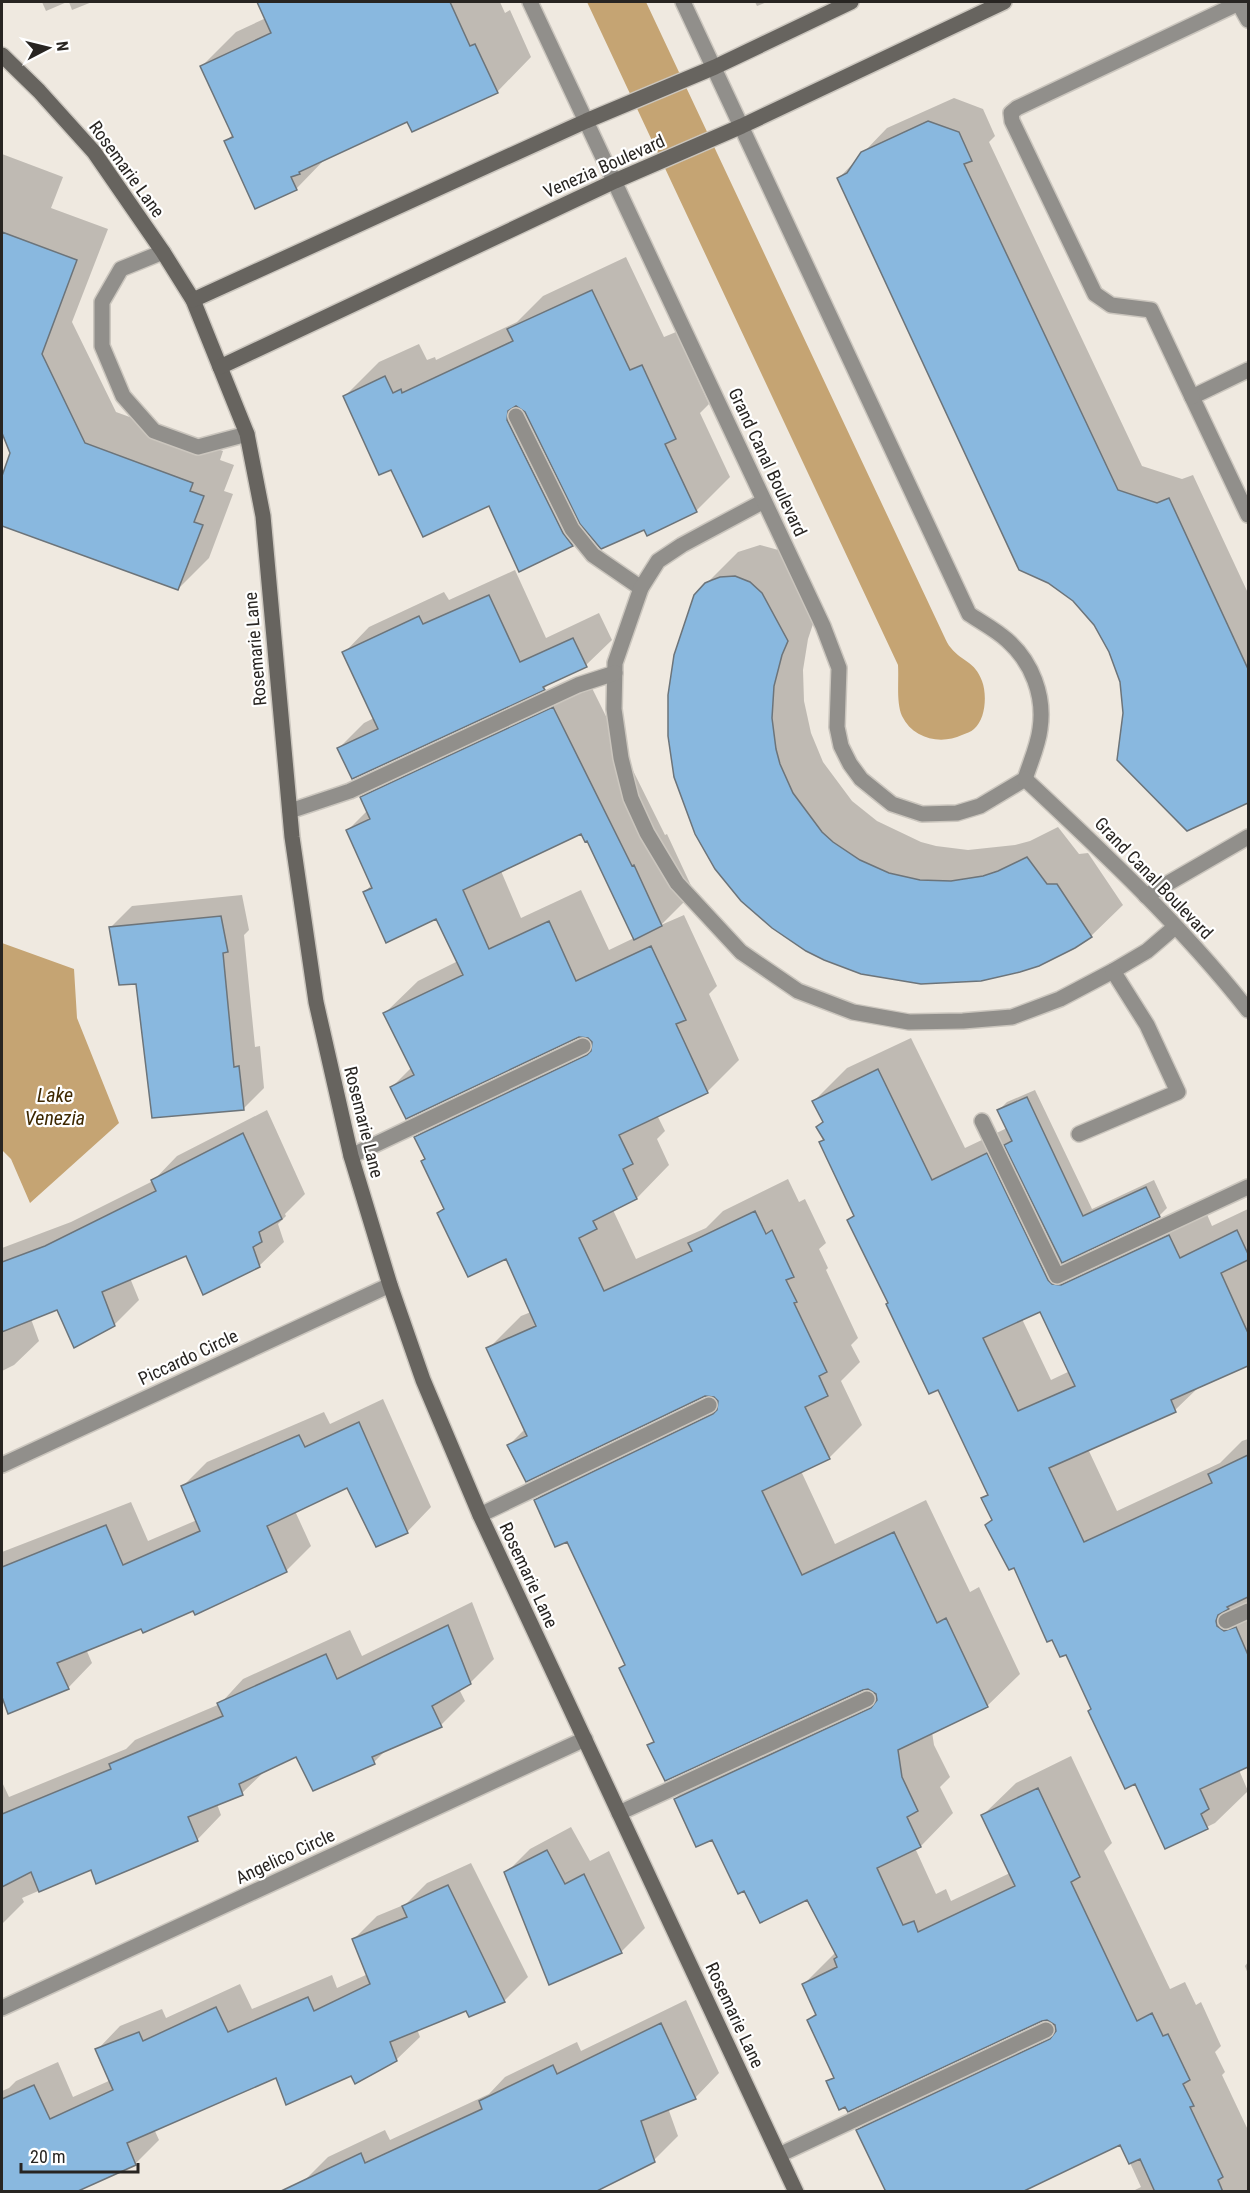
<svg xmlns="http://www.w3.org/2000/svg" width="1250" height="2193" font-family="'Roboto Condensed',sans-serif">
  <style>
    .water { fill: #c5a473 }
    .shadow { fill: #0003; fill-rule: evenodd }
    .building { fill: #89b8df; stroke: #6c747a; stroke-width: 1.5; fill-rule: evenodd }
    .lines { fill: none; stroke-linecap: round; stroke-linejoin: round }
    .lane-casing { stroke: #cbc6be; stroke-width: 18 }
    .street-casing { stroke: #cbc6be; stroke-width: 18 }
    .secondary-casing { stroke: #cbc6be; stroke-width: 18 }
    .lane { stroke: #918f8b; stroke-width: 15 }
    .street { stroke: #918f8b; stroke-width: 15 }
    .secondary { stroke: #67645f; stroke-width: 15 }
    .labels { text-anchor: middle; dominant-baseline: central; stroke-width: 4.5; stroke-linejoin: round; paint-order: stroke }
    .street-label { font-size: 18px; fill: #282522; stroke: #fff }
    .water-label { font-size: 20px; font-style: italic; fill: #3e2800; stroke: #fff }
  </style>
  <rect width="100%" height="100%" fill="#efe9e0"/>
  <g class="water">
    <path d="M 587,2 L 646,2 L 944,636 C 946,640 948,645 951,648 C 962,662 975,661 982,681 C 987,694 986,719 974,729 C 971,732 966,733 962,735 C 941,745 913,739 902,716 C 896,702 899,681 898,665 Z"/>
    <polygon points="2,943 74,969 77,1018 119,1123 30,1203 11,1159 2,1150"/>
  </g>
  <g class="shadow">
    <polygon points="42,2 67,2 46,11"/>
    <polygon points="69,2 92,2 72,10"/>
    <polygon points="258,2 500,2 505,13 510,10 531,57 497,92 408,120 327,157 296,189 226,142 233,134 202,66 236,32 266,18"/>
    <polygon points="755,2 767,2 757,6"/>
    <polygon points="954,98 983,109 995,136 989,142 1142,466 1182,479 1193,475 1248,593 1248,801 1188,830 1125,713 1121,682 1103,637 1074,600 839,178 887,128"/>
    <polygon points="2,154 63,177 51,208 108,229 72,322 116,412 223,451 220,460 234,465 224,491 233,494 209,558 178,589 2,524 2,480 12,453 2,429"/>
    <polygon points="626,257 664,337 676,332 709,404 700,413 730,477 696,511 588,530 573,545 520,570 489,504 392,468 345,396 379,362 419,344 427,360 435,357 436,360 517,322 543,296"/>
    <polygon points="760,545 782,551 818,609 808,639 803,670 804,701 811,733 823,762 852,801 877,821 921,842 936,846 968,850 1015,845 1030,841 1058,827 1079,854 1088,853 1123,905 1091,936 843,966 706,584 738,552"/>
    <polygon points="515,570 546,638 599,613 612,640 586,665 550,682 544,689 339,748 364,723 374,718 344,653 369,627 444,592 449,600"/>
    <path d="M 586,676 L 665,835 L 667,834 L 694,892 L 661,925 L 684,915 L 717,986 L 709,994 L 739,1060 L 707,1092 L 657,1115 L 665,1131 L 657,1139 L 669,1165 L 637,1198 L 613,1210 L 636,1259 L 706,1228 L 723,1211 L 788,1179 L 799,1202 L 805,1199 L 826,1243 L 819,1249 L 828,1268 L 826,1270 L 858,1338 L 851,1345 L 860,1362 L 841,1381 L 862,1425 L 829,1458 L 801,1471 L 835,1544 L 926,1500 L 970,1592 L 979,1587 L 1020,1674 L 987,1706 L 932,1732 L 934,1745 L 950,1777 L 940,1787 L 953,1813 L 921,1846 L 915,1848 L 936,1894 L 946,1889 L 951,1901 L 1010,1873 L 983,1815 L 1016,1783 L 1071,1756 L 1112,1843 L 1104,1851 L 1170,1989 L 1185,1982 L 1196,2005 L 1201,2002 L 1221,2046 L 1215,2052 L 1225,2072 L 1222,2075 L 1248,2130 L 1248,2192 L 1131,2192 L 1141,2187 L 1121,2143 L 858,2130 L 890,2098 L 1055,2020 L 1042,2020 L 828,2082 L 834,2076 L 808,2020 L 817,2012 L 804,1984 L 836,1952 L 807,1898 L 745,1889 L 713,1838 L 675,1799 L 708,1766 L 875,1689 L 863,1689 L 649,1745 L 654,1740 L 621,1668 L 625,1663 L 568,1540 L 536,1500 L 568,1468 L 719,1395 L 704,1395 L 509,1445 L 525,1429 L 488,1349 L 521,1316 L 531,1312 L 507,1257 L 439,1213 L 445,1207 L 416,1137 L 449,1105 L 592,1036 L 579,1036 L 392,1087 L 412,1067 L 385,1013 L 418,981 L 458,961 L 436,917 L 364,892 L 372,885 L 348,830 L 368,810 L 362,797 L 394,765 ZM 582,832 L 587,839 L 634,938 L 609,950 L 581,890 L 521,918 L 501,871 Z"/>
    <polygon points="242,895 249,930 244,935 255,1047 260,1046 264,1088 243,1109 137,982 111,927 132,906"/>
    <path d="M 911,1038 L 965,1148 L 1007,1128 L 999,1110 L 1007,1102 L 1035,1090 L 1092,1209 L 1154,1180 L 1167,1208 L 1159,1216 L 1082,1252 L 1095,1253 L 1202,1203 L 1212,1226 L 1248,1209 L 1248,1364 L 1200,1386 L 1175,1410 L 1088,1449 L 1117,1511 L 1220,1463 L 1242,1441 L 1248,1439 L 1248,1765 L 1239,1770 L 1248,1791 L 1215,1823 L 1166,1847 L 1136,1782 L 1092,1708 L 1067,1653 L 993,1519 L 983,1498 L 989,1493 L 938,1388 L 890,1303 L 849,1220 L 855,1214 L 821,1142 L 825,1138 L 824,1121 L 814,1101 L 847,1068 ZM 1041,1310 L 1070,1371 L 1051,1380 L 1022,1319 Z"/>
    <polygon points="267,1110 305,1194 285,1214 286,1216 278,1224 284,1242 259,1266 187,1254 130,1278 139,1300 114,1325 57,1308 31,1319 39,1341 14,1365 2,1371 2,1248 71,1222 153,1181 177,1156"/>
    <polygon points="383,1399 431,1507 407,1532 348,1486 295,1511 311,1546 286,1571 196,1613 194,1609 86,1649 92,1663 68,1688 9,1712 2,1693 2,1552 131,1502 148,1541 197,1520 183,1486 207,1462 324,1412 330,1424"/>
    <polygon points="472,1602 494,1659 470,1683 459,1689 465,1701 441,1725 388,1748 374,1762 297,1755 267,1769 242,1793 217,1804 221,1815 197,1840 92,1868 22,1898 24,1902 2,1924 2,1782 9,1797 126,1749 135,1740 220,1704 243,1679 350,1630 362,1656"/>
    <polygon points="571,1827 590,1861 609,1851 645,1928 621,1952 506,1873 530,1849"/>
    <polygon points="471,1863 528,1977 504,2001 467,2009 417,2029 420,2037 396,2060 352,2074 277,2076 154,2129 159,2140 135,2164 25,2192 2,2192 2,2091 9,2088 16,2081 58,2062 73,2097 111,2080 97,2050 120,2026 162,2009 166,2018 240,1984 252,2009 332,1975 337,1988 368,1974 354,1939 377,1916 406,1904 427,1883"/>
    <polygon points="1248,1962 1248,1974 1245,1966"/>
    <polygon points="686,2000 719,2073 695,2098 668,2108 678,2136 654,2160 304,2181 328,2157 385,2130 390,2140 489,2094 505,2077 577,2042 581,2051"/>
  </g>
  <g class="building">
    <polygon points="257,2 450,2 470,46 475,44 498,93 412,132 407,122 299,172 300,174 291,177 297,190 255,209 224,141 233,137 200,66 271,33"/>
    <polygon points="928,121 959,132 972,161 964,164 1118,490 1157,503 1169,498 1248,669 1248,803 1187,831 1117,760 1123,713 1120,682 1109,652 1094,625 1073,601 1048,583 1019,570 837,178 847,173 861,152"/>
    <polygon points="2,232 77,260 42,354 85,443 193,483 190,491 204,496 194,522 203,525 178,590 2,526 2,476 10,453 2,433"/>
    <polygon points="592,290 630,370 642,365 676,439 665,444 697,512 647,536 644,530 601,549 580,524 525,412 516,406 508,411 507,420 563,533 573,546 519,572 489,506 423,537 391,470 379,475 343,396 385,376 393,393 401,389 402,393 513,341 507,329"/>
    <polygon points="735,576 750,582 762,593 788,641 782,655 774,686 772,718 776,749 780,764 793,793 822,832 833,842 860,860 889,873 920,880 951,881 983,876 998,871 1027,857 1047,884 1057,884 1092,937 1075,948 1039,966 1020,972 981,981 921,984 861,974 824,960 806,951 772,928 741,901 715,869 695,834 674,777 668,736 668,695 674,655 694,595 705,583 712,580 720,577"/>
    <polygon points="489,595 520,662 573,638 587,667 543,687 545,690 352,779 337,748 378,729 342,652 419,616 423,624"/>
    <polygon points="553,707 632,866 634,865 662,926 634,940 587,841 585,842 581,834 463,890 489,949 549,921 576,981 651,946 686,1020 676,1024 708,1093 619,1135 633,1164 623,1169 637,1199 593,1221 597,1229 579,1238 604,1291 692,1251 688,1243 755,1211 766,1234 772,1230 794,1277 786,1280 797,1302 794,1303 827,1372 819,1376 828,1396 805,1407 830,1459 762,1491 802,1575 894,1532 937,1623 946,1618 988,1707 898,1750 902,1777 918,1811 907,1817 921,1847 877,1868 903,1925 914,1921 918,1932 1015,1886 981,1815 1038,1788 1080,1877 1071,1882 1137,2021 1152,2013 1163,2036 1168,2034 1190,2080 1183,2084 1194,2106 1190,2107 1223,2177 1218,2180 1223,2192 1155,2192 1140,2159 1129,2164 1120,2145 1022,2192 886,2192 856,2130 1050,2039 1056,2031 1055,2025 1047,2020 1042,2021 848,2112 845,2107 839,2110 826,2081 834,2078 807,2020 816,2015 802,1984 837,1967 834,1959 837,1957 807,1900 760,1923 744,1891 738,1894 712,1840 696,1847 674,1799 871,1708 877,1700 876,1694 868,1689 863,1690 665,1781 647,1745 654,1742 619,1668 625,1665 567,1542 555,1547 534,1500 713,1414 717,1410 718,1401 714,1397 705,1396 526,1482 507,1445 527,1436 486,1348 536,1326 506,1259 468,1277 437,1213 444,1209 421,1161 425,1159 414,1137 587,1055 591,1051 592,1042 588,1038 579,1037 406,1119 390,1087 414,1075 383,1013 463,975 436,919 386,943 363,892 372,888 346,830 370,819 360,797"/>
    <polygon points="221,916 228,952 223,953 234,1067 239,1066 244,1110 152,1118 136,984 119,985 109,927"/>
    <path d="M 878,1069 L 932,1180 L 987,1153 L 1048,1280 L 1052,1284 L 1061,1285 L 1169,1235 L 1180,1258 L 1237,1230 L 1248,1254 L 1248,1260 L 1221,1273 L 1248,1333 L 1248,1366 L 1171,1400 L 1176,1412 L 1049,1468 L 1084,1542 L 1212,1483 L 1208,1474 L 1248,1455 L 1248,1597 L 1227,1607 L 1229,1609 L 1218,1615 L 1216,1621 L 1217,1626 L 1224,1631 L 1236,1627 L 1248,1655 L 1248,1767 L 1200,1789 L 1209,1809 L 1201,1814 L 1208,1829 L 1165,1849 L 1135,1784 L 1125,1789 L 1088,1711 L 1091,1709 L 1066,1655 L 1060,1657 L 1052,1640 L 1047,1642 L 1014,1568 L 1009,1570 L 985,1525 L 992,1520 L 981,1498 L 988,1495 L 938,1390 L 929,1394 L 886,1304 L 888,1303 L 847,1220 L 854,1216 L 819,1142 L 824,1140 L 816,1127 L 823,1122 L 812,1101 ZM 1040,1312 L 1075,1386 L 1018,1411 L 983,1338 Z"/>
    <polygon points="1027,1097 1083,1216 1146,1187 1160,1217 1062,1263 1004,1145 1012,1141 997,1110"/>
    <polygon points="243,1133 282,1219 259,1232 262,1242 253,1247 260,1267 203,1295 186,1256 102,1292 115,1326 74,1348 57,1310 2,1332 2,1262 45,1246 156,1191 151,1180"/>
    <polygon points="359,1422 408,1533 376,1547 347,1488 267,1526 287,1572 195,1615 193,1611 143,1633 141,1629 57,1663 69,1689 8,1714 2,1697 2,1567 106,1525 123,1565 200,1531 181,1486 299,1435 305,1447"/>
    <polygon points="448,1625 471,1684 432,1706 442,1727 372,1757 375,1764 313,1791 296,1757 239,1784 243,1795 188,1817 198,1841 96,1884 91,1870 39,1892 31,1872 2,1887 2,1814 111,1769 109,1764 223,1716 217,1703 326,1654 337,1679"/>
    <polygon points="547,1850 565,1884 584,1874 622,1953 549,1985 504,1872"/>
    <polygon points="448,1885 505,2002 469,2017 466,2011 390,2042 397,2061 355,2084 351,2076 286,2105 276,2078 127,2143 136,2165 76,2192 2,2192 2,2099 34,2085 50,2119 113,2090 95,2049 139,2032 143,2041 216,2007 228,2032 308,1997 314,2011 370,1984 352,1939 407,1917 402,1906"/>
    <polygon points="661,2023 696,2099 641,2121 655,2162 595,2192 279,2192 361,2153 365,2163 482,2109 479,2101 553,2065 557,2074"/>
  </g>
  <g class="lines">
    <g class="lane-casing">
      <g id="lane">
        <polyline points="1238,2 1248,20"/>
        <polyline points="163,252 121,269 102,302 102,346 123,396 154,431 198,447 247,434"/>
        <polyline points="1248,370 1192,397 1248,515"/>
        <polyline points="1192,397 1151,310 1111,305 1095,294 1012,121 1011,113 1017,108 1239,3"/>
        <polyline points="516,416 572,529 593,555 641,588"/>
        <polyline points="764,501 682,545 658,561 641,588 615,663 614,709 621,758 631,798 647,833 677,883 741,952 798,991 853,1012 909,1022 963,1021 1012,1017 1060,999 1113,971 1147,951 1175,927"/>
        <polyline points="290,811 350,791 578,685 615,673"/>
        <polyline points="1146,896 1248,837"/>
        <polyline points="982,1121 1057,1276 1248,1187"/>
        <polyline points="1079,1134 1178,1092 1147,1025 1113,971"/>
        <polyline points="351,1156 583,1046"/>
        <polyline points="480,1515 709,1405"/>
        <polyline points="1226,1621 1248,1611"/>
        <polyline points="619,1813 867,1699"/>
        <polyline points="779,2155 1046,2030"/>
      </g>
    </g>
    <g class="street-casing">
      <g id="street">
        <path d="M 530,2 L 823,626 L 839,668 L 837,727 L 841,746 L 850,764 L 861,779 L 892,804 L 922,814 L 957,813 L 980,806 L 1025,779 C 1030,763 1038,746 1040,729 C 1045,696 1032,662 1007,640 C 996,630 981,622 969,614 L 683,2"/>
        <path d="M 1025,779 C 1103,852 1182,926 1248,1010"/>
        <polyline points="2,1465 390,1285"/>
        <polyline points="2,2008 585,1739"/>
      </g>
    </g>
    <g class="secondary-casing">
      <g id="secondary">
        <polyline points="2,55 39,91 94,152 163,252 193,300 247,434 263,516 292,837 316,1002 351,1156 390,1285 423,1380 480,1515 796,2192"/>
        <polyline points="193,300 586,121 715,67 851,2"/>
        <polyline points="220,367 615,181 742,126 1004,2"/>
      </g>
    </g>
    <use href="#lane" class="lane"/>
    <use href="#street" class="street"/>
    <use href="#secondary" class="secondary"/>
  </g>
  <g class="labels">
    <g class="street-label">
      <text transform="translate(604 166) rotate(-24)">Venezia Boulevard</text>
      <text transform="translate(127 169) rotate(54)">Rosemarie Lane</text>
      <text transform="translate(768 462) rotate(65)">Grand Canal Boulevard</text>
      <text transform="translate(255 649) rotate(-95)">Rosemarie Lane</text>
      <text transform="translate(1154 878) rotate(46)">Grand Canal Boulevard</text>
      <text transform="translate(364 1122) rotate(76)">Rosemarie Lane</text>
      <text transform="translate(188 1357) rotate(-25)">Piccardo Circle</text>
      <text transform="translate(529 1575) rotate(65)">Rosemarie Lane</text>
      <text transform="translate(285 1856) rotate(-25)">Angelico Circle</text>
      <text transform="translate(735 2015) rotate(65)">Rosemarie Lane</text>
    </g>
    <g class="water-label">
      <text x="55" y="1095">Lake<tspan x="55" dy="23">Venezia</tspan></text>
    </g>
  </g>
  <rect width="1250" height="2193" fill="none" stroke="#282522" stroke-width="6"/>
  <g transform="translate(48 48) rotate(83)" stroke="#ffffff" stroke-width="4.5" paint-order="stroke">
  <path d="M0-4.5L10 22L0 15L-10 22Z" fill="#282522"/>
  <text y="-9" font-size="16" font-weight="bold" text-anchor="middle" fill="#282522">N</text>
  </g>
  <path d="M21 2163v9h117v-9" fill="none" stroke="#282522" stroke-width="3"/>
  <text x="30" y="2163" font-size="18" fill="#282522" stroke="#ffffff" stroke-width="4.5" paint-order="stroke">20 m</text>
</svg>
